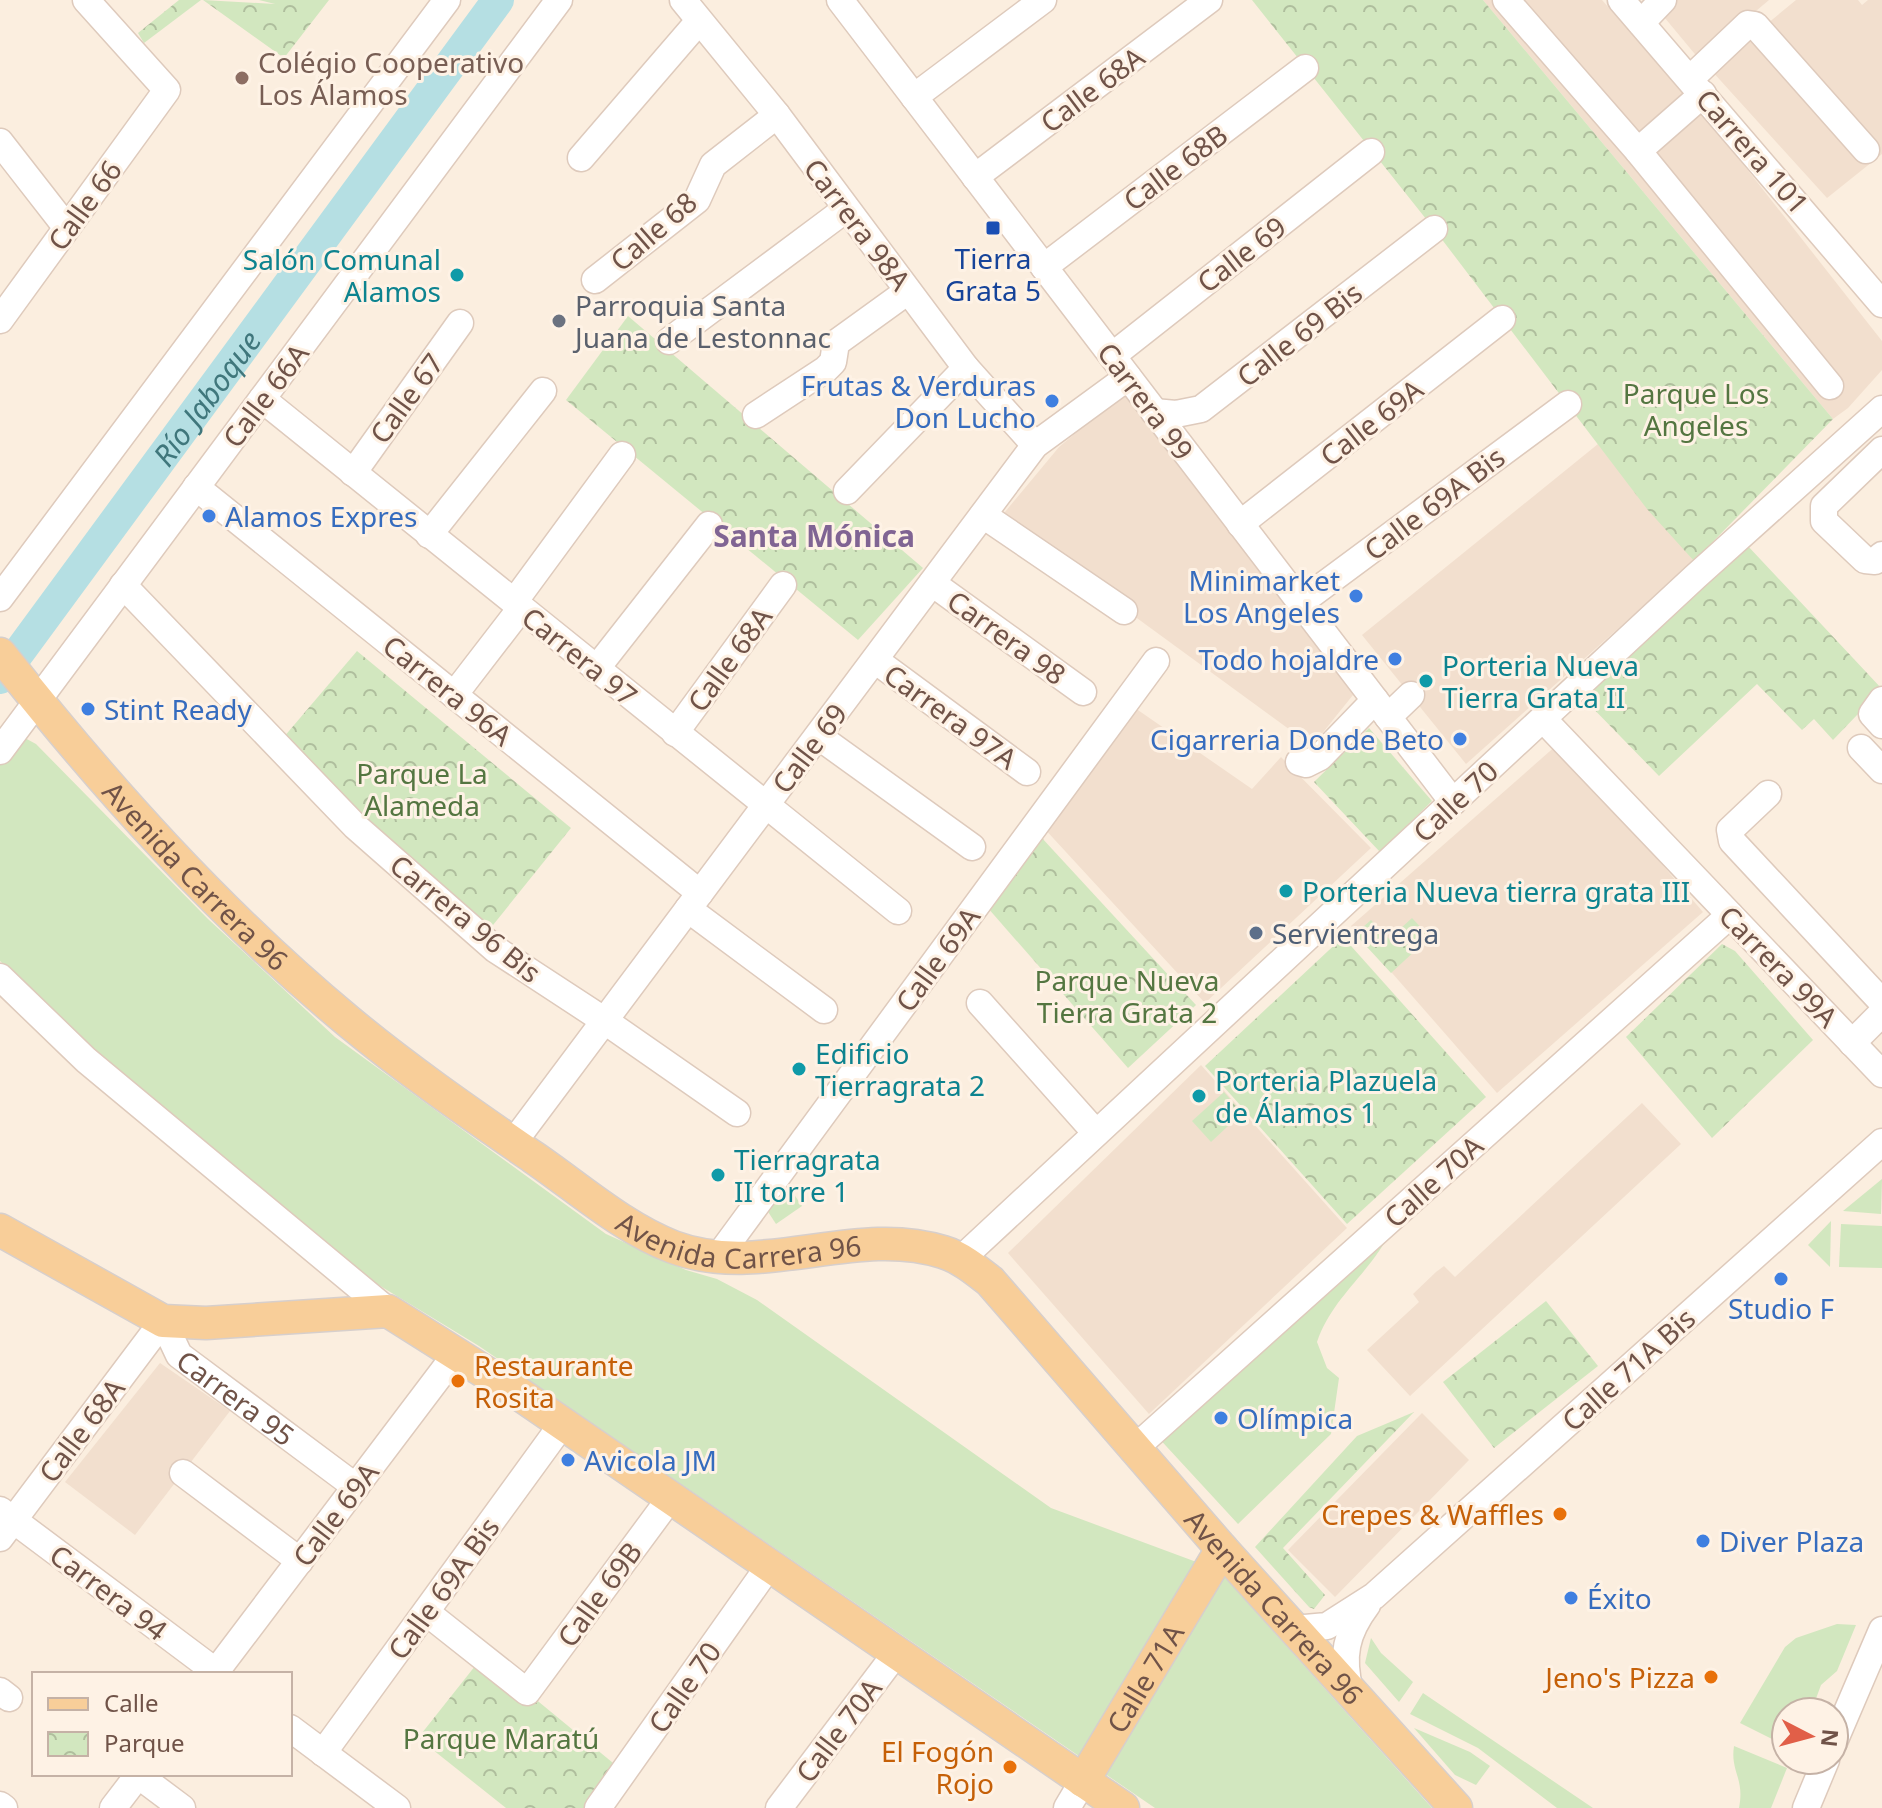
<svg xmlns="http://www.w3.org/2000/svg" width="1882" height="1808" font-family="'Noto Sans',sans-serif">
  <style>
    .residential { fill: #f2dfce }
    .green { fill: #d2e7bf }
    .park { fill: url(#park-crowns) }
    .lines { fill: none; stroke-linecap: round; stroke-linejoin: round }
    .river { stroke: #b5dfe3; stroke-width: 32 }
    .minor-casing { stroke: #decabc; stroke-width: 29 }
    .major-casing { stroke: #d7cfcc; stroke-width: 35 }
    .minor { stroke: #fff; stroke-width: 26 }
    .major { stroke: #f8ce99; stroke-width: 32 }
    .education-dot { fill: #8d6e63; stroke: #fef2e5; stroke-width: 3 }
    .transit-dot { fill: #1a4fb4; stroke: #fef2e5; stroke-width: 3 }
    .culture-dot { fill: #0f9aa8; stroke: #fef2e5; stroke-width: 3 }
    .worship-dot { fill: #6b7280; stroke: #fef2e5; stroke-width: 3 }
    .shop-dot { fill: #3f7fe0; stroke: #fef2e5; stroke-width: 3 }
    .service-dot { fill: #5c6f8a; stroke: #fef2e5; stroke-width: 3 }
    .food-dot { fill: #e8710a; stroke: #fef2e5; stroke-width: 3 }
    .labels { text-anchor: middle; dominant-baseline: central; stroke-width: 6; stroke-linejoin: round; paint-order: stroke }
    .education-label { font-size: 28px; fill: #785e54; stroke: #fef2e5; text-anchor: start }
    .street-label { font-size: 28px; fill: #705348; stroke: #fef2e5 }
    .transit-label { font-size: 28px; fill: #164399; stroke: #fef2e5 }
    .culture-label { font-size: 28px; fill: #0d838f; stroke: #fef2e5; text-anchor: start }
    .worship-label { font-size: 28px; fill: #5b616d; stroke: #fef2e5; text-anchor: start }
    .shop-label { font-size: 28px; fill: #366cbe; stroke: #fef2e5; text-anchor: start }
    .park-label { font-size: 28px; fill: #547641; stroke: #fef2e5 }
    .service-label { font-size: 28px; fill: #4e5e75; stroke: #fef2e5; text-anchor: start }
    .food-label { font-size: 28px; fill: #c56008; stroke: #fef2e5; text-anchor: end }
    .water-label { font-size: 30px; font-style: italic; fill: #40777c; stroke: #fef2e5 }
    .neighbourhood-label { font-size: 30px; font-weight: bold; fill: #806493; stroke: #fef2e5 }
  </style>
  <defs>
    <pattern id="park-crowns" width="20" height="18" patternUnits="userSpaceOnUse" patternTransform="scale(2)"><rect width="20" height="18" fill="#d2e7bf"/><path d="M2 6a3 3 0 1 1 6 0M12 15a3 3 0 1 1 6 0" fill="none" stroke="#afbe9d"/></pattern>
  </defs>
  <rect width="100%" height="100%" fill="#fbeedf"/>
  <g class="residential">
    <polygon points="1483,0 1602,0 1710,122 1882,341 1882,370 1848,408 1833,419"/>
    <polygon points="1650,0 1769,0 1699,59"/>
    <polygon points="1796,0 1858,0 1862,5 1868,0 1882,0 1882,154 1827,198 1711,70"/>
    <polygon points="1126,391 1357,690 1312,746 1000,518 1059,447"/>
    <polygon points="1598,444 1694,561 1466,764 1362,635"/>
    <polygon points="1135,708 1252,789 1281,757 1371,848 1205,1003 1042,826"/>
    <polygon points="1558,744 1703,912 1497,1093 1351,926"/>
    <polygon points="1201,1065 1347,1228 1149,1414 1008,1253"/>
    <polygon points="1642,1103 1681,1144 1410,1396 1367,1350 1419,1302 1413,1294 1436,1272 1444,1266 1455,1277"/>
    <polygon points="160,1363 230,1411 135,1535 65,1482"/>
    <polygon points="1422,1413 1469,1460 1335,1597 1288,1550"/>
  </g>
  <g class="green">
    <polygon points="23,737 36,744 208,919 335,1037 606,1234 686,1270 717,1279 757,1300 1051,1508 1218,1570 1432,1808 1155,1808 479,1346 354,1270 84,1041 0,961 0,763"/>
    <polygon points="1882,1179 1881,1214 1843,1211"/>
    <polygon points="789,1187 802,1206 776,1224 763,1204"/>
    <polygon points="1831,1221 1830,1267 1808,1245"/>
    <polygon points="1841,1224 1882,1226 1882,1268 1839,1267"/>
    <path d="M 1394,1225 C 1372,1273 1333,1295 1317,1342 L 1327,1368 L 1339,1378 L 1331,1434 L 1238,1524 L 1155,1434 Z"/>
    <polygon points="1837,1624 1856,1625 1837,1671 1821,1685 1811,1712 1786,1712 1786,1746 1740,1723 1785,1647 1796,1638"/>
    <polygon points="1371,1638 1381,1653 1413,1682 1399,1702 1365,1663"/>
    <polygon points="1423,1693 1593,1808 1557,1808 1478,1748 1410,1714"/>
    <polygon points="1414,1728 1470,1752 1490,1766 1476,1785 1455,1775"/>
    <path d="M 1734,1746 L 1787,1768 L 1771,1808 L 1739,1808 C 1745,1778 1730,1772 1734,1746 Z"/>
  </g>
  <g class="park">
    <polygon points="179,0 201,0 144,43 138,33"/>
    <polygon points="203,0 275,4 259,0 329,0 284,58"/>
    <polygon points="1252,0 1483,0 1833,419 1694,561 1647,509 1434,229"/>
    <polygon points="628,316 923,568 858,640 566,400"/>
    <polygon points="1746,544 1882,689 1833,740 1814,719 1802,730 1757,684 1659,776 1582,697"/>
    <polygon points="357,651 571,828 489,930 359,822 283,738"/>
    <polygon points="1369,728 1432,801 1380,852 1314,782"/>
    <polygon points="1041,837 1196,1005 1128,1068 987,907"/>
    <polygon points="1412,918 1430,937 1391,973 1355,934 1371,920 1389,939"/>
    <polygon points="1343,937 1486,1097 1347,1224 1205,1066"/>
    <polygon points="1722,944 1735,951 1813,1040 1712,1138 1626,1037"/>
    <polygon points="1224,1092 1242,1113 1211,1142 1192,1121"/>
    <polygon points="1546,1301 1598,1366 1494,1448 1443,1382"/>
    <polygon points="1414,1412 1283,1548 1325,1595 1314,1609 1309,1607 1255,1547 1357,1436"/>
    <polygon points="483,1656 624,1772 598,1808 506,1808 418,1738"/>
  </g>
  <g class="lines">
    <path class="river" id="s1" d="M 0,678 L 498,0"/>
    <g class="minor-casing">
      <g id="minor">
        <polyline points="683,0 777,115 966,368 1035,445"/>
        <polyline points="840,0 1453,802"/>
        <polyline points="1506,0 1638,151"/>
        <polyline points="1621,0 1882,304"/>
        <polyline points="1641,23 1663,0"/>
        <polyline points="1690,79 1748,24 1755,25 1866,150"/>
        <polyline points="1703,94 1638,151 1830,386"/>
        <polyline points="914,97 1043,0"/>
        <polyline points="0,142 67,228"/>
        <polyline points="581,158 699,21"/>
        <polyline points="975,177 1209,0"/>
        <polyline points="1044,267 1305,68"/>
        <polyline points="595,280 697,200 713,165 777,115"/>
        <polyline points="0,320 167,90 86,0"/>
        <polyline points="669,341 846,209"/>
        <polyline points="1112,356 1371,152"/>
        <polyline points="262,399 898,911"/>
        <polyline points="1154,412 1176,414 1201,409 1434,229"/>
        <polyline points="756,415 826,369 833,362 836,343 908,291"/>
        <polyline points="1882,450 1824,506 1824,521 1865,560 1875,561 1882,555"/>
        <polyline points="353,473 460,323"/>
        <polyline points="196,487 700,893"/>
        <polyline points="847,491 966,368"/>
        <polyline points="983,515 1124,611"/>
        <polyline points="1240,524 1502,319"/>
        <polyline points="429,535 543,391"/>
        <polyline points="932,583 1083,692"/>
        <polyline points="123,585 355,826 495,949 605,1021 737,1113"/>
        <polyline points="0,598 447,0"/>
        <polyline points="514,602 622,455"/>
        <polyline points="1301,602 1568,404"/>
        <polyline points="875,660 1027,772"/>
        <polyline points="596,669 709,525"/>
        <polyline points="454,695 521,608"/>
        <polyline points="1882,700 1872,714 1882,725"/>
        <polyline points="1388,717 1411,695"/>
        <polyline points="1543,719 1882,1074"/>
        <polyline points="675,733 783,585"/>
        <polyline points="818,736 972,847"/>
        <polyline points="1861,748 1882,770"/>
        <polyline points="0,751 559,0"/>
        <polyline points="1299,762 1306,764 1320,757 1375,700"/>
        <polyline points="1768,794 1730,830 1732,841 1882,1002"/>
        <polyline points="688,909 824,1010"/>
        <polyline points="0,977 86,1060 388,1311"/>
        <polyline points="980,1003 1096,1133"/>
        <polyline points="1852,1043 1882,1013"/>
        <polyline points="513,1143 1035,445 1128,377"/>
        <polyline points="718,1257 1156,661"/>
        <polyline points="960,1260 1695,577 1882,409"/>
        <polyline points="1135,1448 1730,915"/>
        <polyline points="183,1473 300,1561"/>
        <polyline points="0,1510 219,1674"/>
        <path id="s2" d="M 0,1538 L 163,1321 L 179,1355 L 356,1487"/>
        <polyline points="426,1612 527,1692 671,1497"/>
        <polyline points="1294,1629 1327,1626 1374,1596 1882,1142"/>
        <polyline points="214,1674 456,1354"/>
        <polyline points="0,1691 9,1698"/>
        <path d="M 1350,1691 C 1341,1656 1346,1633 1367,1605"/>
        <polyline points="290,1728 397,1808"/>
        <polyline points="1834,1742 1882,1630"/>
        <polyline points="323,1753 563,1423"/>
        <polyline points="138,1775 182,1808"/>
        <polyline points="0,1805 4,1808"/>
        <polyline points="113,1808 139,1774"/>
        <polyline points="598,1808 769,1566"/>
        <polyline points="779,1808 897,1652"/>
        <polyline points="1067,1808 1083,1781"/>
        <polyline points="1806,1808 1826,1760"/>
      </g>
    </g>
    <g class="major-casing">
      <g id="major">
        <path id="s3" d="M 0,654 C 105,787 218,913 348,1021 C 407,1070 471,1114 533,1157 C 577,1187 623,1228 673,1247 C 761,1280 855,1224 943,1252 C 960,1257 976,1270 990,1281 L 1222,1549 L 1456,1808"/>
        <polyline points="0,1230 163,1321 206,1323 388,1311 518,1393 1123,1808"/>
        <path id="s4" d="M 1083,1781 L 1222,1549"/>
      </g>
    </g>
    <use href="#minor" class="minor"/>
    <use href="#major" class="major"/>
  </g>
  <circle class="education-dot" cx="242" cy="78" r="8"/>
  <rect class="transit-dot" x="985" y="220" width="16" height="16" rx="4"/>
  <g class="culture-dot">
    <circle cx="457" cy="275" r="8"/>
    <circle cx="1426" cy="681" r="8"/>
    <circle cx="1286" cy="891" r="8"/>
    <circle cx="799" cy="1069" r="8"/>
    <circle cx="1199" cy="1096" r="8"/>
    <circle cx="718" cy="1175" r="8"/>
  </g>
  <circle class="worship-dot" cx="559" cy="321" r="8"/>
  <g class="shop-dot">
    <circle cx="1052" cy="401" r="8"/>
    <circle cx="209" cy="516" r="8"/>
    <circle cx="1356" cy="596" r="8"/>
    <circle cx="1395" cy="659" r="8"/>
    <circle cx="88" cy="709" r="8"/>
    <circle cx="1460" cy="739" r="8"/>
    <circle cx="1781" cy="1279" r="8"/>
    <circle cx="1221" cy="1418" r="8"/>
    <circle cx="568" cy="1460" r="8"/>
    <circle cx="1703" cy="1541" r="8"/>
    <circle cx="1571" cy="1598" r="8"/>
  </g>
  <circle class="service-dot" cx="1256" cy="933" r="8"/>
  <g class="food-dot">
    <circle cx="458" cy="1381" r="8"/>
    <circle cx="1560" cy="1514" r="8"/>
    <circle cx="1711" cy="1677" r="8"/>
    <circle cx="1010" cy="1767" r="8"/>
  </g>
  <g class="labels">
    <g class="education-label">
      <text x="258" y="62">Colégio Cooperativo<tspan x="258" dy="32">Los Álamos</tspan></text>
    </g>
    <g class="street-label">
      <text transform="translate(1092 89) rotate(-37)">Calle 68A</text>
      <text transform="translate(1753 151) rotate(49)">Carrera 101</text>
      <text transform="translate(1175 167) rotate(-37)">Calle 68B</text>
      <text transform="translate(84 205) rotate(-54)">Calle 66</text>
      <text transform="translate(858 224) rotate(53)">Carrera 98A</text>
      <text transform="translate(653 231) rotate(-41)">Calle 68</text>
      <text transform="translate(1241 254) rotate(-38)">Calle 69</text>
      <text transform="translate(1299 334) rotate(-38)">Calle 69 Bis</text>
      <text transform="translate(265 395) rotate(-53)">Calle 66A</text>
      <text transform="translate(406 398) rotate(-54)">Calle 67</text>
      <text transform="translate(1146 401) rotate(53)">Carrera 99</text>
      <text transform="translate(1371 422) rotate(-38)">Calle 69A</text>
      <text transform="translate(1434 503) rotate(-37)">Calle 69A Bis</text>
      <text transform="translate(1007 637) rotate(36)">Carrera 98</text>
      <text transform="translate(580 656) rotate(39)">Carrera 97</text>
      <text transform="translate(729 659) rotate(-54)">Calle 68A</text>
      <text transform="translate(448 690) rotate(39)">Carrera 96A</text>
      <text transform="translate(951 716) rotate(36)">Carrera 97A</text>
      <text transform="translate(809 748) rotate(-53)">Calle 69</text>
      <text transform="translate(1455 801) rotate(-43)">Calle 70</text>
      <text stroke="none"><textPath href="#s3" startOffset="296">Avenida Carrera 96</textPath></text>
      <text transform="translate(466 918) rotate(39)">Carrera 96 Bis</text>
      <text transform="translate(937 959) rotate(-54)">Calle 69A</text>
      <text transform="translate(1779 966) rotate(46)">Carrera 99A</text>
      <text transform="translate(1433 1181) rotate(-42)">Calle 70A</text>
      <text stroke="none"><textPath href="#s3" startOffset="968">Avenida Carrera 96</textPath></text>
      <text transform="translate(1628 1369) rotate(-42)">Calle 71A Bis</text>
      <text stroke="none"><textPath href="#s2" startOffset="380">Carrera 95</textPath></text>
      <text transform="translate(81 1430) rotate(-53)">Calle 68A</text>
      <text transform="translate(335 1514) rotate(-53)">Calle 69A</text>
      <text transform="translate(443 1588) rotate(-54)">Calle 69A Bis</text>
      <text transform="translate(109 1592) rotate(37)">Carrera 94</text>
      <text transform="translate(599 1594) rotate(-54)">Calle 69B</text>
      <text stroke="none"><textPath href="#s3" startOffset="1664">Avenida Carrera 96</textPath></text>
      <text stroke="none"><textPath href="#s4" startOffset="120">Calle 71A</textPath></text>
      <text transform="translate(684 1687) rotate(-55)">Calle 70</text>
      <text transform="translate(838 1730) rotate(-53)">Calle 70A</text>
    </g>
    <g class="transit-label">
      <text x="993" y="258">Tierra<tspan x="993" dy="32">Grata 5</tspan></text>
    </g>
    <g class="culture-label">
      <text x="441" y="259" text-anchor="end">Salón Comunal<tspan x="441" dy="32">Alamos</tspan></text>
      <text x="1442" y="665">Porteria Nueva<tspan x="1442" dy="32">Tierra Grata II</tspan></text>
      <text x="1302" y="891">Porteria Nueva tierra grata III</text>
      <text x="815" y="1053">Edificio<tspan x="815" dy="32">Tierragrata 2</tspan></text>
      <text x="1215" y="1080">Porteria Plazuela<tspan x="1215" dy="32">de Álamos 1</tspan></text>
      <text x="734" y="1159">Tierragrata<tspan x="734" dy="32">II torre 1</tspan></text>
    </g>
    <g class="worship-label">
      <text x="575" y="305">Parroquia Santa<tspan x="575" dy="32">Juana de Lestonnac</tspan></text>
    </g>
    <g class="shop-label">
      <text x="1036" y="385" text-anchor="end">Frutas &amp; Verduras<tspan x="1036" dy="32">Don Lucho</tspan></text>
      <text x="225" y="516">Alamos Expres</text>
      <text x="1340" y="580" text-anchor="end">Minimarket<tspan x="1340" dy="32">Los Angeles</tspan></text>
      <text x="1379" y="659" text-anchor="end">Todo hojaldre</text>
      <text x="104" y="709">Stint Ready</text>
      <text x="1444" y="739" text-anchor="end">Cigarreria Donde Beto</text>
      <text x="1781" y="1308" text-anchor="middle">Studio F</text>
      <text x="1237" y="1418">Olímpica</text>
      <text x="584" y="1460">Avicola JM</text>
      <text x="1719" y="1541">Diver Plaza</text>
      <text x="1587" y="1598">Éxito</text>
    </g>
    <g class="park-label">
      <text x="1696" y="393">Parque Los<tspan x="1696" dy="32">Angeles</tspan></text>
      <text x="422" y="773">Parque La<tspan x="422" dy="32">Alameda</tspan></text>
      <text x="1127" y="980">Parque Nueva<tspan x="1127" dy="32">Tierra Grata 2</tspan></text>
      <text x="501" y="1738">Parque Maratú</text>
    </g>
    <g class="service-label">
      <text x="1272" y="933">Servientrega</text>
    </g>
    <g class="food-label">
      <text x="474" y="1365" text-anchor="start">Restaurante<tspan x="474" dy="32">Rosita</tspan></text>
      <text x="1544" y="1514">Crepes &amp; Waffles</text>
      <text x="1695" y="1677">Jeno's Pizza</text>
      <text x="994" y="1751">El Fogón<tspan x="994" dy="32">Rojo</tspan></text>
    </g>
    <g class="water-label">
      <text stroke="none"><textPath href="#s1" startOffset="348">Río Jaboque</textPath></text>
    </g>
    <g class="neighbourhood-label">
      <text x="814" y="535">Santa Mónica</text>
    </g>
  </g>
  <rect x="32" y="1672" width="260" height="104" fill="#fef2e5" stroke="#c5b2a6" stroke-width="2"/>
  <rect x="48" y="1698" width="40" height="12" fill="#f8ce99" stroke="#c5b2a6" stroke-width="2"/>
  <text x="104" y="1712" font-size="24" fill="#705348">Calle</text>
  <rect x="48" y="1732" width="40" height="24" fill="url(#park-crowns)" stroke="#c5b2a6" stroke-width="2"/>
  <text x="104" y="1752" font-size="24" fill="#705348">Parque</text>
  <g transform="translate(1810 1736) rotate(96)"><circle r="38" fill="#fef2e5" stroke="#c5b2a6" stroke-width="2"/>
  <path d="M0-6L14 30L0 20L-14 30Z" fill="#e15f48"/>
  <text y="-12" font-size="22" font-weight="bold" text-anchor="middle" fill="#705348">N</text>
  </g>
</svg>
